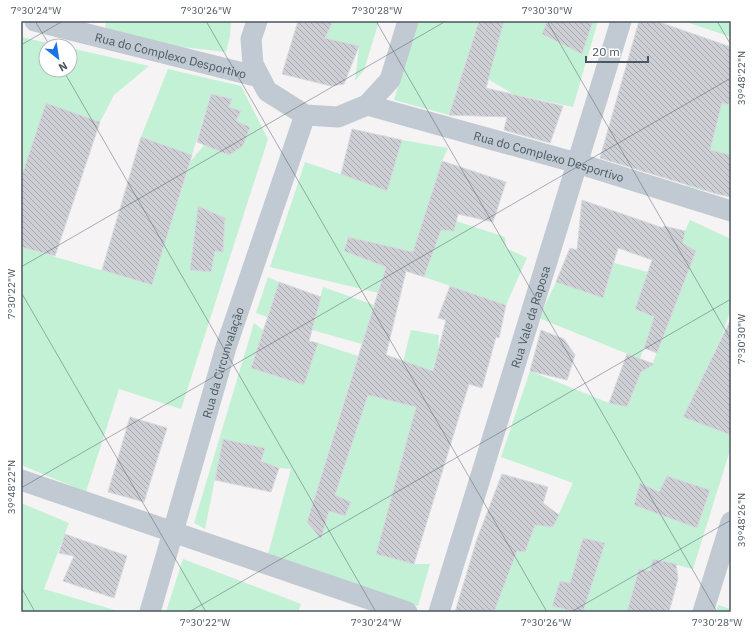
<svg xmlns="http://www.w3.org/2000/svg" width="752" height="633" font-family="'IBM Plex Sans',sans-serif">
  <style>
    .green { fill: #c3f1d5 }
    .building { fill: url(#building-back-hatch); stroke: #d7d9de }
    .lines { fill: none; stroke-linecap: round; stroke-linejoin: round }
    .minor { stroke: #c1cad2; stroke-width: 21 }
    .ticks { fill: none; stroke: #4a5661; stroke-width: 1; stroke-opacity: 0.45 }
    .labels { text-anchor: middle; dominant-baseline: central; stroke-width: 4; stroke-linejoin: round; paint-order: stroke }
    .street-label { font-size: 12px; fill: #4a5661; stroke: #fff }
    .neatline { fill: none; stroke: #4a5661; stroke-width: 1.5 }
    .ticks-label { font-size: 10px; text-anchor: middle; fill: #4a5661 }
  </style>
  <defs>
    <pattern id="building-back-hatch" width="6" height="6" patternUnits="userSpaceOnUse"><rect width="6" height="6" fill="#cdcfd5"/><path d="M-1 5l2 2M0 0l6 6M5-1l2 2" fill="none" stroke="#a8abb0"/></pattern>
  </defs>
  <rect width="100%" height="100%" fill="#f5f3f3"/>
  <g class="green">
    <polygon points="106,21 231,21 230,36 226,52 104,38"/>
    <polygon points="333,21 379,21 364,70 355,81 359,46 325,38"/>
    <polygon points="418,21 479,21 449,115 394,100"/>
    <polygon points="504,21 598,21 573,107 513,94 488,79"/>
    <polygon points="683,21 731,21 731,37"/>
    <polygon points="21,37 61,46 46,46 46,70 70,70 70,48 149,66 114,95 100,122 46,103 21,178"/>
    <polygon points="168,69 241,86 268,139 181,409 119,389 86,492 21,465 21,247 152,285 190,162 204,145 229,155 250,127 236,121 241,111 229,107 232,99 211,94 192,155 141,137"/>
    <polygon points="722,103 731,105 731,155 718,152 704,191 686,186"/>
    <polygon points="402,140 448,148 442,161 413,252 347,237 344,251 386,267 378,293 270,267 305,162 387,190"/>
    <polygon points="690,220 731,239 731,278 730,281 731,309 722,336 683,417 731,435 731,447 693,569 653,559 650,571 639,569 627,612 494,612 471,559 476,543 524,552 535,525 553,527 573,483 501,457 530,371 609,403 627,407 641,372 652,365 696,251 683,243 685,231"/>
    <polygon points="456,221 505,237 506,248 527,258 506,305 424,277 441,230 454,231"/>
    <polygon points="614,263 648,272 635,309 654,317 640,359 539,318 556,282 603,298"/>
    <polygon points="268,277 279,282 267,317 256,313"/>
    <polygon points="323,287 374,305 362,344 312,330"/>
    <polygon points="254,323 263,330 251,368 304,385 318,343 358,356 307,521 321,539 329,511 345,516 350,502 335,495 368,395 393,401 411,330 439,335 438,351 432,372 377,554 414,564 430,564 418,606 267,558 291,469 279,468 261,461 265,448 223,439 205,529 194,523"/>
    <polygon points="21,503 69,523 44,589 121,612 21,612"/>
    <polygon points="183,559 301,604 298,612 166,612"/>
    <polygon points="718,605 731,609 731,612 716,612"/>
  </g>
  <g class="building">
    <polygon points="298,21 333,21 325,38 359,46 344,84 331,86 282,74"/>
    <polygon points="479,21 504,21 486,88 563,106 550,143 504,130 507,117 449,115"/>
    <polygon points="547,21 593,21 582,54 542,34"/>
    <polygon points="639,21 656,21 731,47 731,105 722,103 710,150 731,155 731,197 717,194 600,158"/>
    <polygon points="211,94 232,99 229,107 241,111 236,121 250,127 243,146 229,155 197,142"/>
    <polygon points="46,103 100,122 55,256 21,247 21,178"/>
    <polygon points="352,129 402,140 387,191 341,174"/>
    <polygon points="141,137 192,155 152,285 102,270"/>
    <polygon points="442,161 506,182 493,222 458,214 454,231 441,230 424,277 406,271 386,355 433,371 446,320 438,318 450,286 506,305 499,338 496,337 482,388 469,384 414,564 376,554 416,407 368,395 335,495 351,502 345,516 329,511 321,539 307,522 386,267 344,251 348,237 413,252"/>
    <polygon points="582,200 663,228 664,226 685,231 683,243 696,251 657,353 644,348 654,317 635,309 652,260 618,248 603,298 556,282 570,248 577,250"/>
    <polygon points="198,206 225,218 223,252 215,251 211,272 190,270"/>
    <polygon points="279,282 321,297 309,341 318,343 304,385 251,368"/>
    <polygon points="731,319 731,435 683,417"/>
    <polygon points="541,330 564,339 575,355 567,380 530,371"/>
    <polygon points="627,354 654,364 641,372 627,407 609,403"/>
    <polygon points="130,417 167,428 144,502 108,492"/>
    <polygon points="223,439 265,448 261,461 279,468 271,492 215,480"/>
    <polygon points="502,474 548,487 543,503 559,515 553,527 535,525 525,552 517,551 494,612 455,612 477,539"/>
    <polygon points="667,476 710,490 697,528 634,505 640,483 659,492"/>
    <polygon points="65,534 127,556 114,598 63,581 74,556 59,553"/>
    <polygon points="583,538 605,543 583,612 577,612 552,606 560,581 570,583"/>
    <polygon points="653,559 676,564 678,579 669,612 627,612 639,569 650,571"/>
  </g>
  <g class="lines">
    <g class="minor">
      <path id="s1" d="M 35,21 L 259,77"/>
      <polyline points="257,21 251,39 253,64 267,91 305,115 338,117 367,105 390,80 408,21"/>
      <path id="s2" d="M 367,105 L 577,163 L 731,211"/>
      <polyline points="21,480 407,612"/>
      <path id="s3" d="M 150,612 L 226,347 L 305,115"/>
      <path id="s4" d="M 439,612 L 621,21"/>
      <polyline points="703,612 731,522"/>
    </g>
  </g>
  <path class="ticks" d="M 35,21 L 50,46M 206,21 L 547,612M 376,21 L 717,612M 547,21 L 731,340M 717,21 L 731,45M 21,45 L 63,21M 63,70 L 376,612M 21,267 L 446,21M 21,292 L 206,612M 21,488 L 731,78M 21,587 L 35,612M 189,612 L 731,299M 571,612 L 731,520"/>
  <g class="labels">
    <g class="street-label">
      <text stroke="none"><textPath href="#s1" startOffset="140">Rua do Complexo Desportivo</textPath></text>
      <text stroke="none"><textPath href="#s2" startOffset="189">Rua do Complexo Desportivo</textPath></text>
      <text stroke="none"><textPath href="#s4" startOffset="309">Rua Vale da Raposa</textPath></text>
      <text stroke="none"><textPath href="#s3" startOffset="260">Rua da Circunvalação</textPath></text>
    </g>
  </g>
  <rect width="752" height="633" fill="none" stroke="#ffffff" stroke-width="44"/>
  <g transform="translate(58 58) rotate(150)"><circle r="19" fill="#ffffff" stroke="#b7bbc0"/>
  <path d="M0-3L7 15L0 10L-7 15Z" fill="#1a73e8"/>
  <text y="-6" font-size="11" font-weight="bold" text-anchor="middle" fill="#4a5661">N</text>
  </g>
  <path d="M586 56v6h62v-6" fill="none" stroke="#4a5661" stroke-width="2"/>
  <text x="592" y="56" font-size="12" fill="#4a5661" stroke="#ffffff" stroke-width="3" paint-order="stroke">20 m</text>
  <rect x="22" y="22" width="708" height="589" class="neatline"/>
  <g class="ticks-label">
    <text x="36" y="14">7°30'24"W</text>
    <text x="206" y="14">7°30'26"W</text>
    <text x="377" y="14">7°30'28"W</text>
    <text x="547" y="14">7°30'30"W</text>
    <text transform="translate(741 78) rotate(-90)" y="4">39°48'22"N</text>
    <text transform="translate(11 294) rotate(-90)" y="4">7°30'22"W</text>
    <text transform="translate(741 339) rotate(-90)" y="4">7°30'30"W</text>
    <text transform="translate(11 487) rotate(-90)" y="4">39°48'22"N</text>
    <text transform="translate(741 520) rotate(-90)" y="4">39°48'26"N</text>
    <text x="205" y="626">7°30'22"W</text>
    <text x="376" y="626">7°30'24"W</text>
    <text x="546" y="626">7°30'26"W</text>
    <text x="717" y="626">7°30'28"W</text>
  </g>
</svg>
